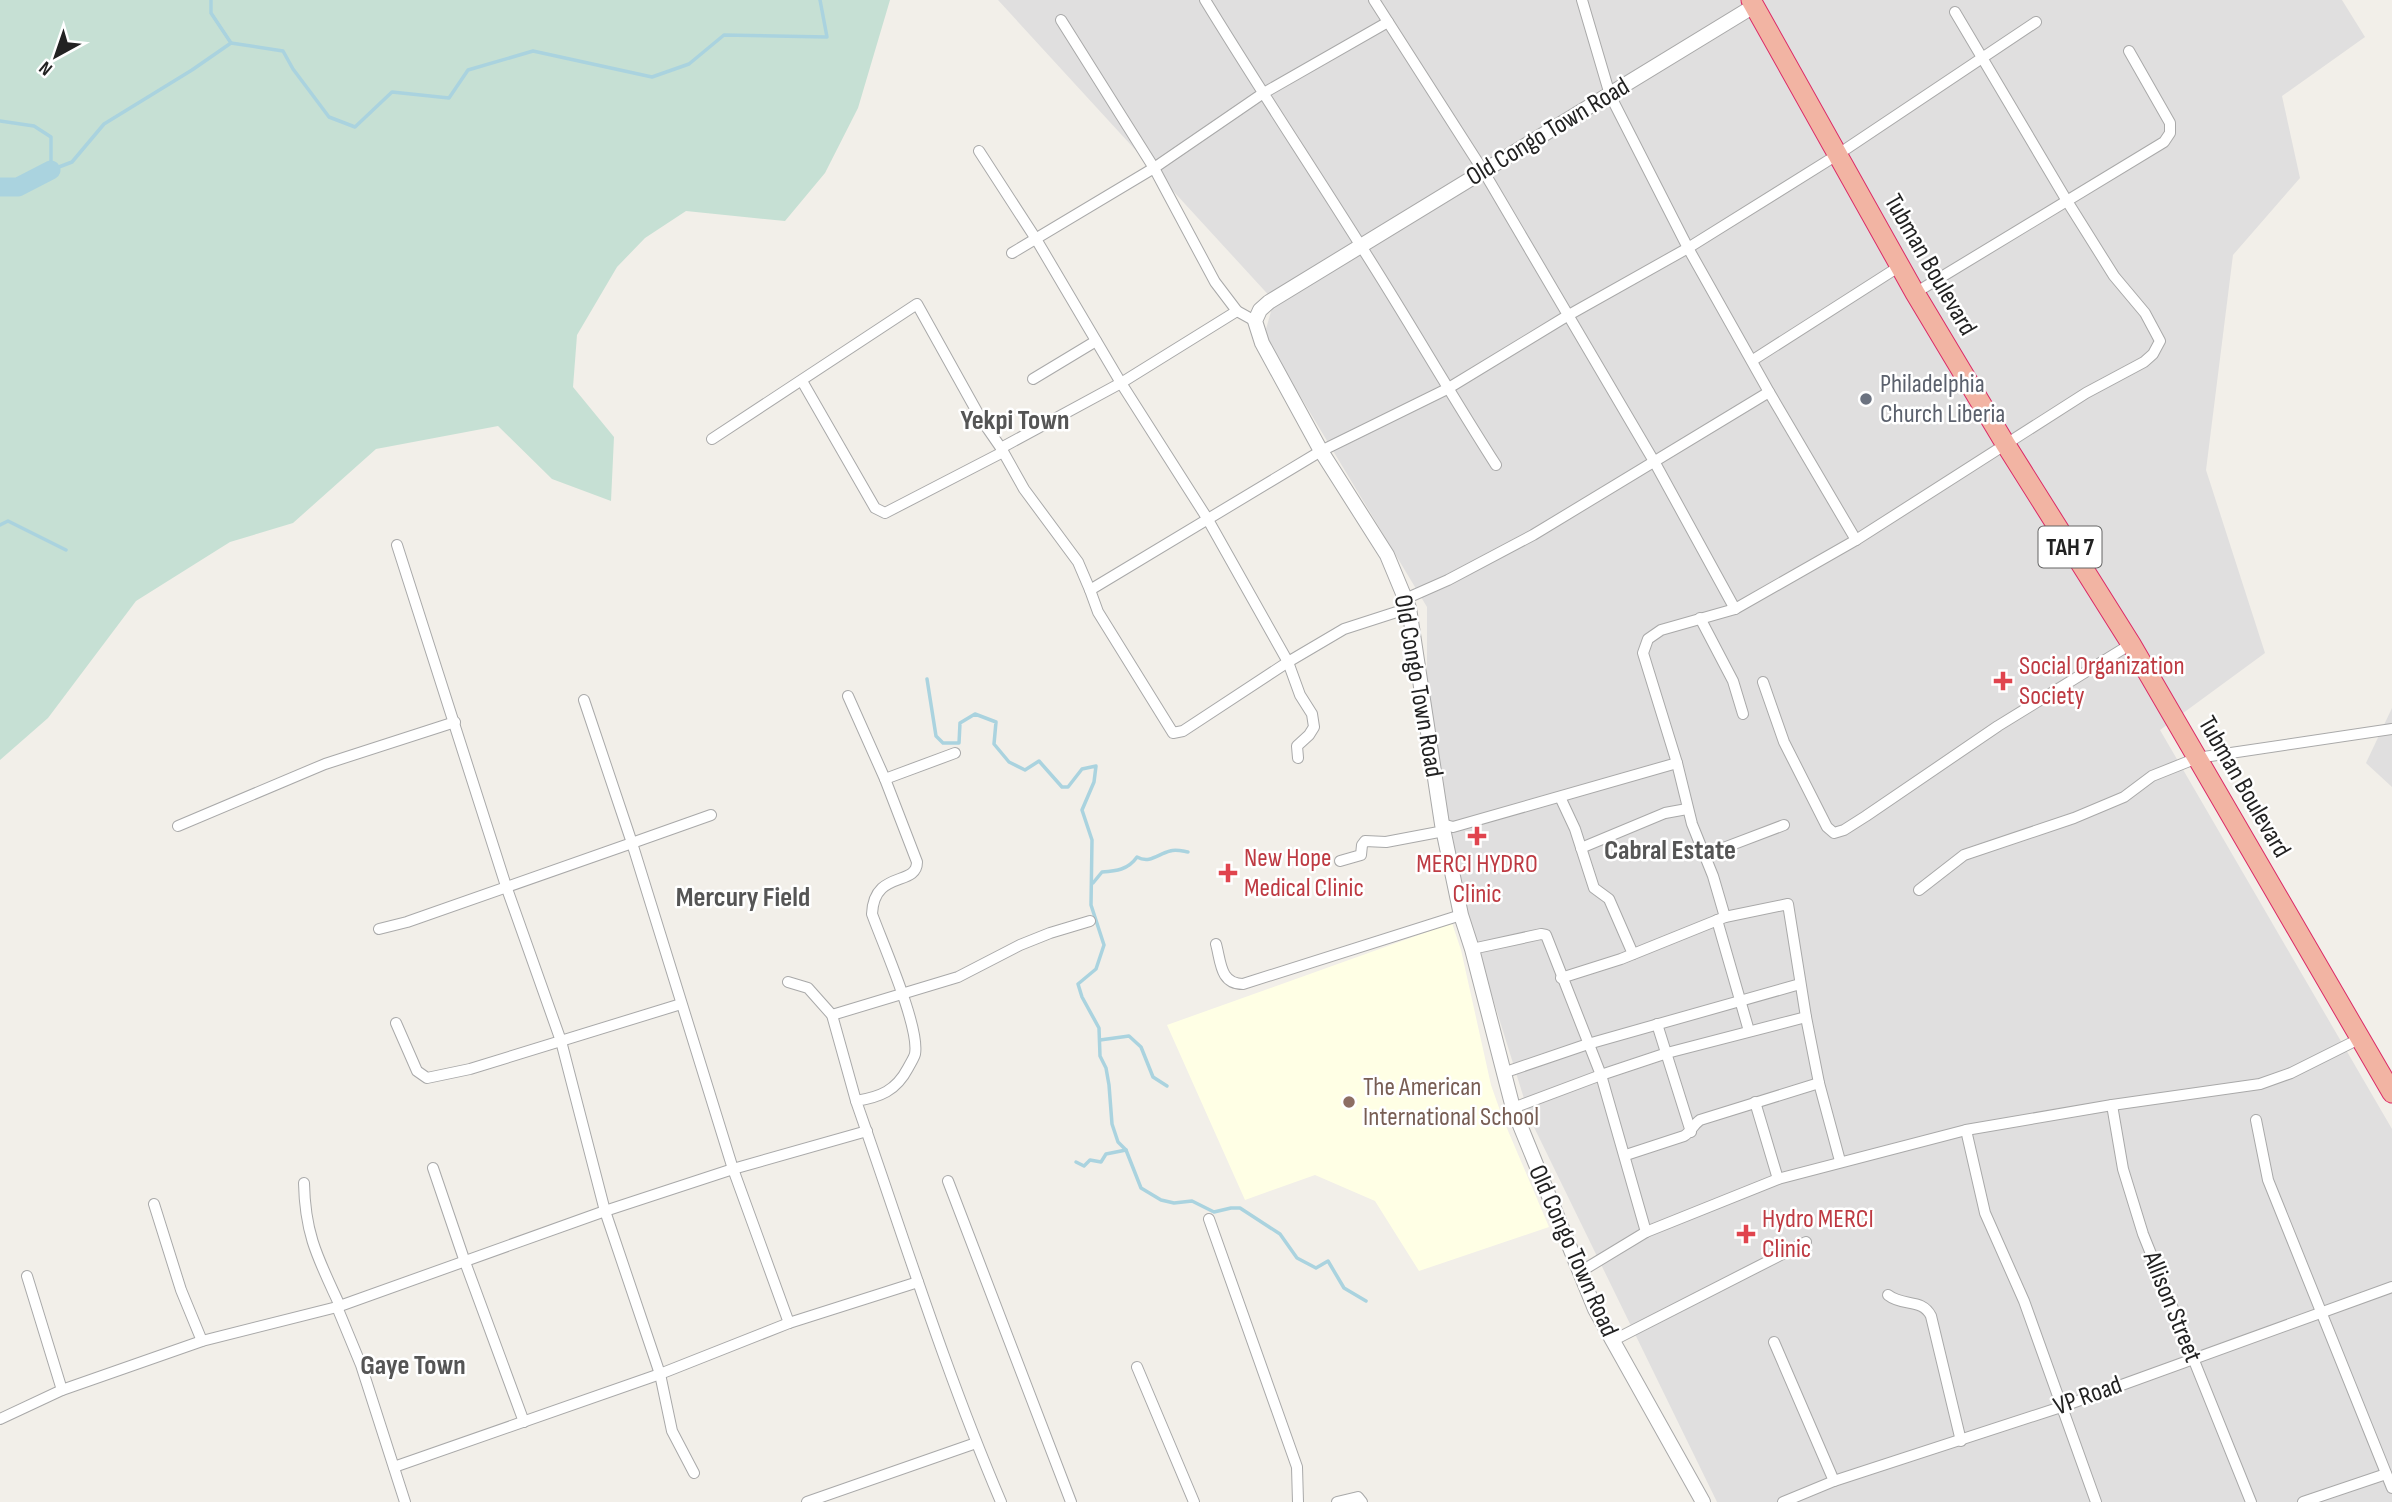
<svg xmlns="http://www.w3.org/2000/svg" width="2392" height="1502" font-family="'Sofia Sans Condensed',sans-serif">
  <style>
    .residential { fill: #e0dfdf }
    .education { fill: #ffffe5 }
    .wetland { fill: #c6e0d4 }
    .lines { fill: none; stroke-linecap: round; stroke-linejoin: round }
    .stream { stroke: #aad3df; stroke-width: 3.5 }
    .river { stroke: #aad3df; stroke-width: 19 }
    .minor-casing { stroke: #a9a9a9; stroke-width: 12 }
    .tertiary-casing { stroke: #a9a9a9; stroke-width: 16 }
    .trunk-casing { stroke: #dc2a67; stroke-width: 21 }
    .minor { stroke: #fff; stroke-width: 10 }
    .tertiary { stroke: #fff; stroke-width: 14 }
    .trunk { stroke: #f2b4a3; stroke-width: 19 }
    .worship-dot { fill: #6b7280; stroke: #fff; stroke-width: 2.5 }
    .health-dot { fill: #e0444e; stroke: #fff; stroke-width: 2.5 }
    .education-dot { fill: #8d6e63; stroke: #fff; stroke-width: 2.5 }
    .labels { text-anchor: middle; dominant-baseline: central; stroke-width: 5; stroke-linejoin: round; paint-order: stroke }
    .shield { fill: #fff; stroke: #646464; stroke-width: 2 }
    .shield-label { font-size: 24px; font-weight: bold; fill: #222 }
    .street-label { font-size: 26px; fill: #222; stroke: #fff }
    .worship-label { font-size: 26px; fill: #5b616d; stroke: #fff; text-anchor: start }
    .health-label { font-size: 26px; fill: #be3a42; stroke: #fff; text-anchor: start }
    .education-label { font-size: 26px; fill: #785e54; stroke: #fff; text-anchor: start }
    .neighbourhood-label { font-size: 28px; font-weight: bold; fill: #555; stroke: #fff }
  </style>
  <rect width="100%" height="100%" fill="#f2efe9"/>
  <g class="residential">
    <polygon points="998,0 2342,0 2365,37 2282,96 2300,178 2233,255 2206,470 2265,653 2160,730 2392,1129 2392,1502 1717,1502 1531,1121 1451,864 1427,730 1427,607 1264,336 1274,301"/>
    <polygon points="2392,708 2392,787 2366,763"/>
  </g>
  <polygon class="education" points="1452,923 1461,950 1491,1085 1503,1119 1549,1227 1419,1271 1375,1201 1315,1175 1245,1200 1167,1025"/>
  <polygon class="wetland" points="0,0 890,0 858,108 825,173 785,221 686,211 645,238 617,267 577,335 573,387 614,437 611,501 552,479 498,426 376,449 293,523 230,542 136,601 48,718 0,760"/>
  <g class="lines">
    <g class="stream">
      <polyline points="211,0 211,13 231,43"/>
      <polyline points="0,121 34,126 51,137 51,170 72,162 104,124 192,70 231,43 283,51 293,69 329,117 355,127 392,92 449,98 468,70 533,51 652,77 689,64 724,35 827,37 820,0"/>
      <polyline points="0,525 8,521 66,550"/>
      <polyline points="927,679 936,736 943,743 959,743 960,723 975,714 996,722 994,744 1009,762 1025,770 1039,761 1062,787 1068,787 1082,769 1096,766 1094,782 1082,810 1092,840 1091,905 1104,945 1096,969 1078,984 1082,997 1099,1028 1100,1056 1106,1068 1109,1085 1112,1124 1118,1142 1126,1150 1141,1188 1161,1200 1174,1203 1192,1201 1214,1212 1231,1208 1240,1208 1280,1234 1297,1258 1316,1268 1328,1261 1344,1288 1366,1301"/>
      <path d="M 1093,883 L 1102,872 C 1116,871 1128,870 1137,857 C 1150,864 1158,854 1170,851 C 1176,849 1182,851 1188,852"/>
      <polyline points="1100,1040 1129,1036 1141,1047 1153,1077 1167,1086"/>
      <polyline points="1076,1162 1084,1166 1090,1160 1101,1162 1106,1154 1126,1150"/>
    </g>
    <polyline class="river" points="0,187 18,187 51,170"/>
    <g class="minor-casing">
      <g id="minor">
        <path d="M 1205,0 C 1255,82 1308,162 1359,243 C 1406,316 1449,392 1496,465"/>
        <polyline points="1374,0 1484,172 1655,463 1735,609"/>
        <polyline points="1582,0 1610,95 1688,248 1769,392 1856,540"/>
        <polyline points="1061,20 1154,168 1215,282 1237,311 1255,321"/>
        <polyline points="979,151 1036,239 1121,383 1207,518 1288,662 1300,695 1312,714 1314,727 1309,735 1297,746 1298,758"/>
        <polyline points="1012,253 1154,168 1262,94 1388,22"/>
        <polyline points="1915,293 2164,142 2170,133 2170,123 2129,51"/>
        <polyline points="1753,360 1900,266"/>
        <polyline points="1033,379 1096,341"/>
        <polyline points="802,381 875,508 885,513 1003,452"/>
        <polyline points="712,439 917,304 981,419 1001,448 1024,489 1078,562 1090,590"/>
        <polyline points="1001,448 1121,383 1237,311"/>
        <polyline points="397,545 506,886 561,1041 605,1211 660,1374 672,1431 694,1473"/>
        <polyline points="1405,599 1448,580 1533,535 1769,392"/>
        <polyline points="1409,608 1344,629 1288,662 1183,731 1173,733 1098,612 1090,590 1321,451 1447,389 1567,316 1688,248 1837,155 2036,22"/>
        <polyline points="1700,618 1733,681 1743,714"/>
        <polyline points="1763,682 1784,742 1827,827 1834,833 1844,830 1866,816 1998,726 2131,644"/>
        <path d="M 848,696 L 885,779 L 917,862 C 917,887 874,869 872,914 C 882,942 920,1027 915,1054 C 914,1058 910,1064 908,1068 C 896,1091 880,1097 856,1101 C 903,1235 945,1371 1001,1502"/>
        <polyline points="1677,763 1692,824 1713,876 1725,917"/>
        <polyline points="885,779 955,753"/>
        <polyline points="1560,797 1575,829 1594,888 1609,899 1633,954"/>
        <polyline points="711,815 632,843 733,1169 789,1323"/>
        <polyline points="1442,824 1453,827 1677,763 1643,653 1648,639 1661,630 1735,609 1856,540 2086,393 2144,362 2153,354 2160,341 2145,313 2114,276 2067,201 1955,12"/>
        <polyline points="178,826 325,764 455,722"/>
        <polyline points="1581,848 1665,813 1687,809"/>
        <polyline points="1705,855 1784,825"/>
        <polyline points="1340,861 1361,855 1362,845 1365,841 1386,842 1444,831"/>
        <polyline points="1919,890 1964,855 2074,818 2124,797 2152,776 2197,758 2392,729"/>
        <polyline points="1717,920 1749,1031"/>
        <polyline points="379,929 407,922 632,843 584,700"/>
        <path d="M 1216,944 C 1221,962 1220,984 1243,984 L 1461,915"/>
        <polyline points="1472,949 1541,934 1546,935 1601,1075 1646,1232"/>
        <polyline points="1561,978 1621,959 1725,917 1788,904 1806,1017 1819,1083 1840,1161"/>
        <polyline points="788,982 808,988 832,1015 856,1101"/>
        <polyline points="832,1015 958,977 1020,945 1050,933 1090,921"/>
        <polyline points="396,1023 417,1071 427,1078 470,1069 681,1004"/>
        <polyline points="1657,1024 1691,1132"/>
        <polyline points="1503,1073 1588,1044 1800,984"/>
        <polyline points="1755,1102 1778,1179"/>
        <polyline points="2112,1105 2123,1169 2143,1234 2251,1502"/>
        <polyline points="1513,1108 1601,1075 1667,1053 1806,1017"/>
        <polyline points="2256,1120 2268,1180 2392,1488"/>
        <polyline points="1966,1130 1985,1213 2024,1301 2096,1502"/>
        <path d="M 1626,1155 L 1684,1136 C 1691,1132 1693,1125 1700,1120 L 1819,1083"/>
        <polyline points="433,1168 465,1262 524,1422"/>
        <polyline points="948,1181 1071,1502"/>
        <path d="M 304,1183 C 305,1236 319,1260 340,1306"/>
        <polyline points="154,1204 181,1290 202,1341"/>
        <polyline points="1209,1219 1297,1467 1298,1502"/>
        <polyline points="1580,1272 1646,1232 1778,1179 1966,1130 2112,1105 2260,1084 2291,1073 2359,1039"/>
        <polyline points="27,1276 62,1390"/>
        <path d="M 1888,1295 C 1903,1307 1922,1298 1931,1316 L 1961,1441"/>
        <polyline points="337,1307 361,1365 405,1502"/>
        <polyline points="1612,1341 1806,1242"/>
        <polyline points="1774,1342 1834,1481"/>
        <polyline points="1137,1367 1194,1502"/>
        <polyline points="0,1419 62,1390 202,1341 337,1307 605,1211 733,1169 867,1131"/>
        <polyline points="394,1467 660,1374 789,1323 918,1282"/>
        <polyline points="807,1502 976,1443"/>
        <polyline points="1337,1502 1358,1497 1362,1502"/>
        <polyline points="1783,1502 1834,1481 2061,1407 2392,1287"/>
        <polyline points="2303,1502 2386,1474"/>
      </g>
    </g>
    <g class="tertiary-casing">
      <polyline id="tertiary" points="1703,1502 1595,1309 1513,1108 1472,949 1461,915 1442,824 1409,608 1387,555 1321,451 1262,343 1255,321 1260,310 1269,302 1754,6"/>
    </g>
    <g class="trunk-casing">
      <polyline id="trunk" points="1751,0 1915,293 2006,445 2131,644 2392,1093"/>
    </g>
    <use href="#minor" class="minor"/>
    <use href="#tertiary" class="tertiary"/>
    <use href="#trunk" class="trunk"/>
  </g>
  <circle class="worship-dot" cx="1866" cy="399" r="7"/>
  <g class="health-dot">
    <path d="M1999.5 670.5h7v7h7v7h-7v7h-7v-7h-7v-7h7z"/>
    <path d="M1473.5 825.5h7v7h7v7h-7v7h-7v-7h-7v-7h7z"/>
    <path d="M1224.5 862.5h7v7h7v7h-7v7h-7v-7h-7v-7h7z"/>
    <path d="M1742.5 1223.5h7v7h7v7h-7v7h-7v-7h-7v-7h7z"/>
  </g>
  <circle class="education-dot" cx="1349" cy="1102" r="7"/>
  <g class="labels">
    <rect class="shield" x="2038.5" y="526.5" width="63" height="41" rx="5"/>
    <g class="shield-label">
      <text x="2070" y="547">TAH 7</text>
    </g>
    <g class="street-label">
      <text transform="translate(1548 132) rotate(-31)">Old Congo Town Road</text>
      <text transform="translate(1930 265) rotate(60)">Tubman Boulevard</text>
      <text transform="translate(1418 686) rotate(80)">Old Congo Town Road</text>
      <text transform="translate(2244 787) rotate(60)">Tubman Boulevard</text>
      <text transform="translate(1573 1251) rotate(66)">Old Congo Town Road</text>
      <text transform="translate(2172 1307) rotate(68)">Allison Street</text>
      <text transform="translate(2088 1396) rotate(-20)">VP Road</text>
    </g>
    <g class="worship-label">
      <text x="1880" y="384">Philadelphia<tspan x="1880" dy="30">Church Liberia</tspan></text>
    </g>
    <g class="health-label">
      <text x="2019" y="666">Social Organization<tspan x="2019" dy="30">Society</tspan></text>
      <text x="1244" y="858">New Hope<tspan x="1244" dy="30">Medical Clinic</tspan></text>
      <text x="1477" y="864" text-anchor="middle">MERCI HYDRO<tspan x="1477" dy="30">Clinic</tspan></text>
      <text x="1762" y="1219">Hydro MERCI<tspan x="1762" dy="30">Clinic</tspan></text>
    </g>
    <g class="education-label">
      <text x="1363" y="1087">The American<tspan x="1363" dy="30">International School</tspan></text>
    </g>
    <g class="neighbourhood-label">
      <text x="1015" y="420">Yekpi Town</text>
      <text x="1670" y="850">Cabral Estate</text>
      <text x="743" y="897">Mercury Field</text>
      <text x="413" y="1365">Gaye Town</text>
    </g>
  </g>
  <g transform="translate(56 56) rotate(220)" stroke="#ffffff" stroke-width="5" paint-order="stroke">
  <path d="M0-5L12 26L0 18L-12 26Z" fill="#222222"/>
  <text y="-10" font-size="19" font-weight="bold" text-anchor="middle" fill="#222222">N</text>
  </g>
</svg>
